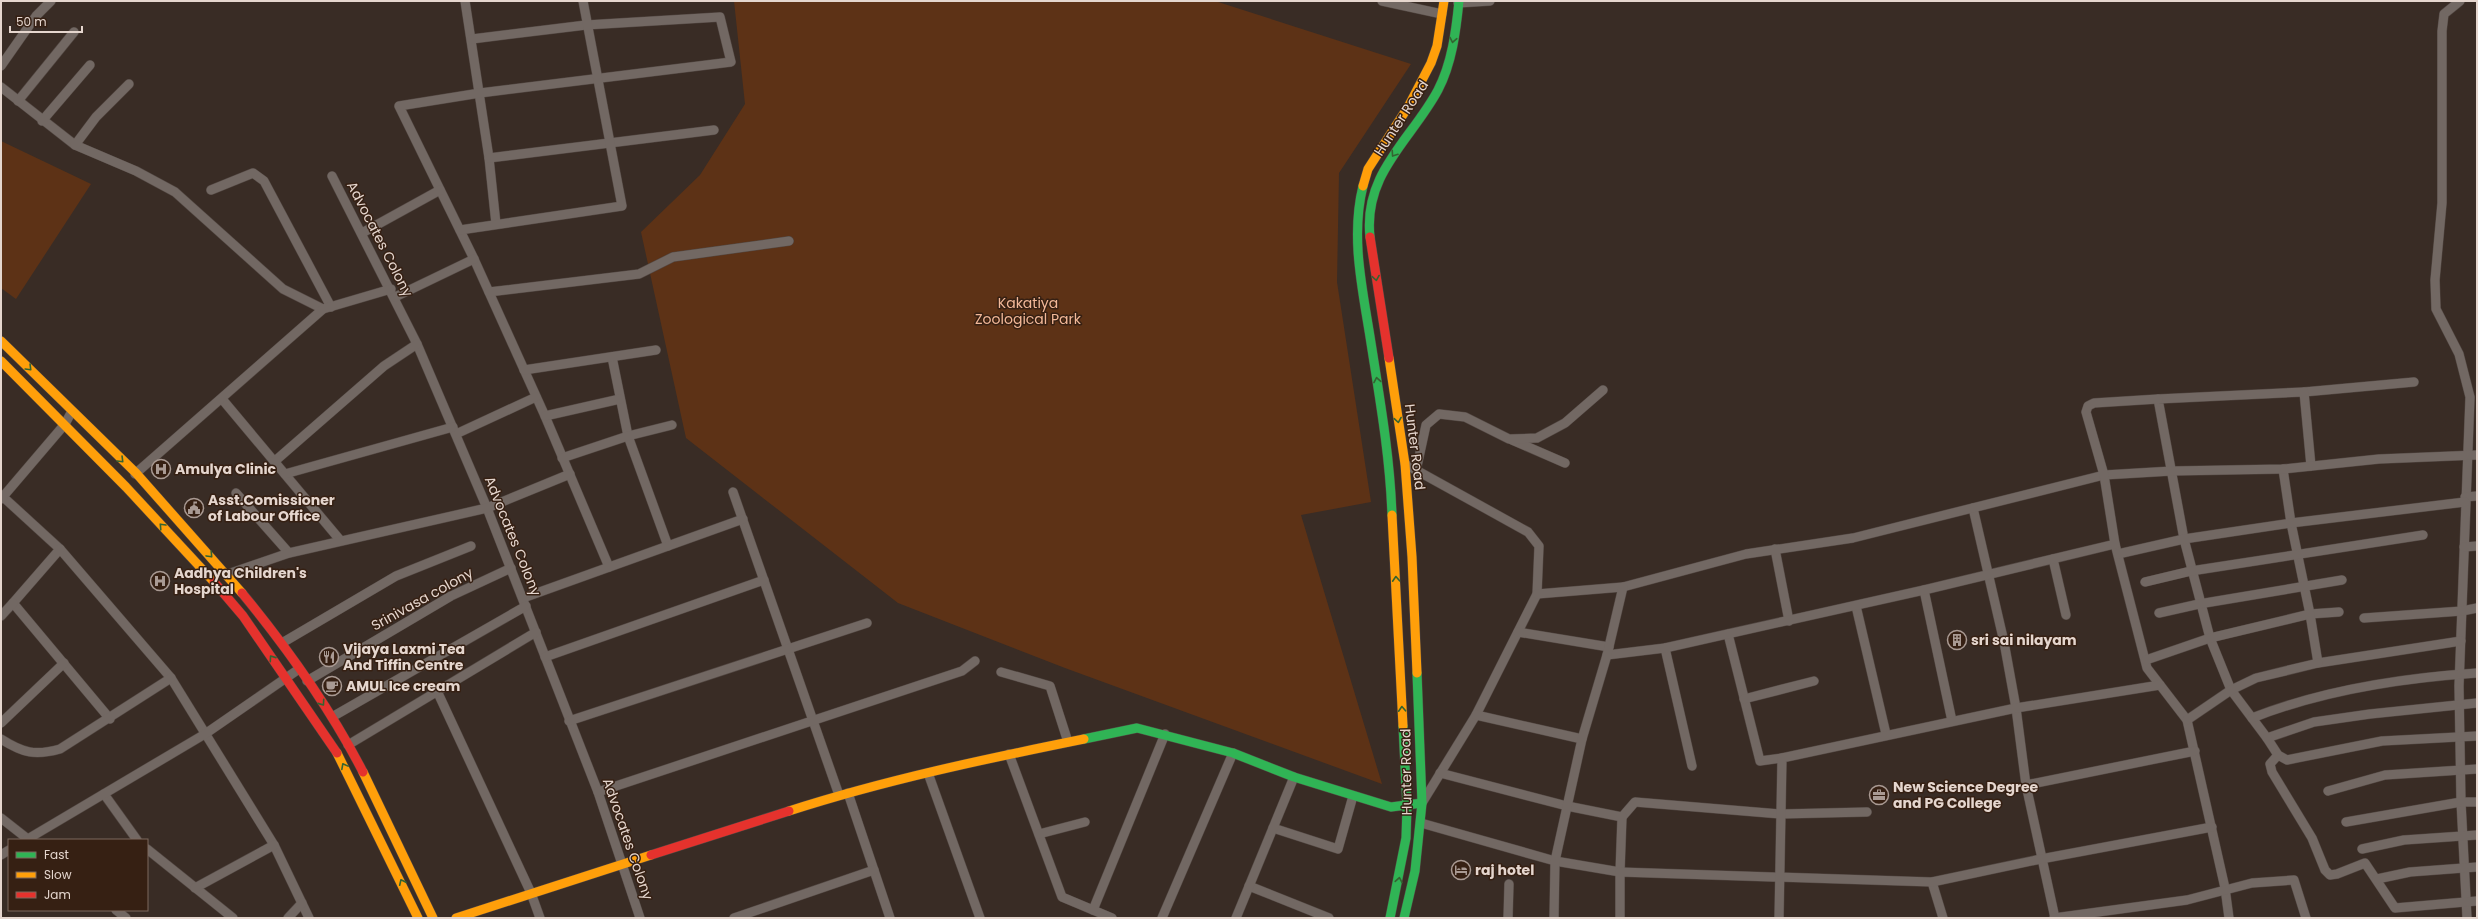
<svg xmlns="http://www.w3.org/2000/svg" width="2478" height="919" font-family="Poppins,sans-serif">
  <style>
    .green { fill: #5d3216 }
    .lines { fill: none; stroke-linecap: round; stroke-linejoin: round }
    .street-casing { stroke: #524742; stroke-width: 10 }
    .fast-casing { stroke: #524742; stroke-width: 10 }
    .slow-casing { stroke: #524742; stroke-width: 10 }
    .jam-casing { stroke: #524742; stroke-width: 10 }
    .street { stroke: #726863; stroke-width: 9 }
    .fast { stroke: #30b455; stroke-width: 9 }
    .slow { stroke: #ff9f0a; stroke-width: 9 }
    .jam { stroke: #e5322d; stroke-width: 9 }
    .oneway { stroke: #336331 }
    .labels { text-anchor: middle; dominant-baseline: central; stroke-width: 3; stroke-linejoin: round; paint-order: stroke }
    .street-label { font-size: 14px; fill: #e5d6ce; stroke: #362013 }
    .park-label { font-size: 14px; fill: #f3b898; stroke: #362013 }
    .poi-label { font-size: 14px; font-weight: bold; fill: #e5d6ce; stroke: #362013; text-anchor: start }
  </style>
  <rect width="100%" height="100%" fill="#392c25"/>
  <g class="green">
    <polygon points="734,1 1215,1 1411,64 1339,173 1337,282 1371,502 1301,515 1382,784 1065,668 898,603 686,438 641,232 700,175 745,104"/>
    <polygon points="1,141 91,184 16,299 1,288"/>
  </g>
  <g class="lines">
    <g class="street-casing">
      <g id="street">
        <polyline points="465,1 489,158 496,224"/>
        <polyline points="1382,1 1442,14"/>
        <polyline points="2460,1 2444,14 2442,31 2442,203 2435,280 2436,309 2459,354 2470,397 2459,686 2461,802 2467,918"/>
        <polyline points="1458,3 1490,1"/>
        <polyline points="472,39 586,25 720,17 731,62 480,93 399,106 474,259 545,416 609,567"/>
        <polyline points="1,66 36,16 51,1"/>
        <polyline points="1,87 75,145 136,171 175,192 283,289 323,309"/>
        <polyline points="18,101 74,32"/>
        <polyline points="42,121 90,65"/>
        <polyline points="75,145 96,117 129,84"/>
        <polyline points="489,158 714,130"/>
        <polyline points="332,176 417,344 487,508 598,792 640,918"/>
        <polyline points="211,190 253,173 264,181 331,307"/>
        <polyline points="460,230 622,206 583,1"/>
        <polyline points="362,233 440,190"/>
        <polyline points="489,292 639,274 673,257 789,241"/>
        <polyline points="395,297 474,259"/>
        <polyline points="612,357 628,436 668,546"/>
        <polyline points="524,370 656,350"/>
        <polyline points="2304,392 2414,382"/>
        <polyline points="222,399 340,540"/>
        <polyline points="545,416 620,399"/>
        <polyline points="456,434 536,397"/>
        <polyline points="1512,440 1565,463"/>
        <polyline points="562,458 628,436 672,425"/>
        <polyline points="275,461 384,366 417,344"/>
        <polyline points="1405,464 1528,532 1539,546 1537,594 1476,715 1422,803"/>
        <polyline points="2311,466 2304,392 2158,399 2184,539 2210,638 2231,690 2267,738 2314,722 2370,714 2477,703"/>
        <polyline points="2283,469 2291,523 2310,614 2339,612"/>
        <polyline points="1416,471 1426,425 1439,414 1465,417 1509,439 1537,438 1565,423 1603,390"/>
        <polyline points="135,474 323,309 391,289"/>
        <polyline points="285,474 453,427"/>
        <polyline points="733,492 839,795"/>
        <polyline points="236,493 289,553"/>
        <polyline points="1,495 60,549 171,678 274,845 309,918"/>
        <polyline points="2465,497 2477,496"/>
        <polyline points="1,499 65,424 72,411"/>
        <polyline points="1973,508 2004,642 2016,708 2026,785 2055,918"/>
        <polyline points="2115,544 2147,668 2187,720 2225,888 2229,918"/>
        <polyline points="2464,547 2477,546"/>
        <polyline points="60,549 13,603 110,719"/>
        <polyline points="1775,549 1789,621"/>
        <polyline points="2118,554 2184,539 2291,523 2465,502"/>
        <polyline points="2053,559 2066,615"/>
        <polyline points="228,574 289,553 487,508 570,474"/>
        <polyline points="2145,582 2191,571 2423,535"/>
        <polyline points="1924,590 1952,721"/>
        <polyline points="1537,594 1623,587 1746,554 1853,538 2104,475 2172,471 2283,469 2379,459 2477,455"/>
        <polyline points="523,598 743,519"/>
        <polyline points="1856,606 1886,734"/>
        <polyline points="2159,613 2199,604 2342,580"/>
        <polyline points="1,616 13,603"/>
        <polyline points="2364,618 2462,611 2477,608"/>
        <polyline points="1518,632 1609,647"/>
        <polyline points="1728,634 1760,761 1782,758"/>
        <polyline points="282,643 396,576 471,546"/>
        <polyline points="1665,648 1692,766"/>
        <polyline points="1607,655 1665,648 1924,590 2115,544 2104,475 2086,412 2088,406 2094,403 2158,399"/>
        <polyline points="545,657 764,580"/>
        <polyline points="2146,660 2210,638 2310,614 2318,663 2461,641"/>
        <polyline points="1001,672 1050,686 1068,742"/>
        <polyline points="307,681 451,596 511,568"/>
        <polyline points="437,691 531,893 540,918"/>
        <polyline points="1744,699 1814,681"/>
        <polyline points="1476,715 1582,739"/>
        <polyline points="332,717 526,606"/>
        <path d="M 2252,718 C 2323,690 2401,678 2477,673"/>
        <polyline points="2187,720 2231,690 2256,678 2318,663"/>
        <polyline points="569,721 867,623"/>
        <polyline points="1,723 64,663"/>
        <polyline points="2267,738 2278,755 2287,760 2382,741 2477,736"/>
        <path d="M 1,739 C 23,753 35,756 60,749 L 171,678"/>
        <polyline points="348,745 536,632"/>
        <polyline points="1009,754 1062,897 1112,918"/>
        <polyline points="2278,755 2270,764 2272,772 2312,838 2325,870 2330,875 2337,874 2365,863 2395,908 2477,901"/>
        <polyline points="928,773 980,918"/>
        <polyline points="2026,785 2195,751"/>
        <polyline points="2328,791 2385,775 2477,769"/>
        <polyline points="598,792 962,671 975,661"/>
        <polyline points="848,793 890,918"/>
        <polyline points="104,794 137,840"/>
        <polyline points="1622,817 1635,802 1781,814 1867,812"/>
        <polyline points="1,818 29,840"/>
        <polyline points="2346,822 2461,802 2477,802"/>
        <polyline points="1421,823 1555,861 1620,872 1622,817 1567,806 1440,773"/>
        <polyline points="1273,828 1338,849 1353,796"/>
        <polyline points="1039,834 1085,822"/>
        <polyline points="26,840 205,734 299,669"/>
        <polyline points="147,849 233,918"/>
        <polyline points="2362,849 2404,840 2477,835"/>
        <polyline points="1,855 9,850"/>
        <polyline points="2377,879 2410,872 2477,867"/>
        <polyline points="1932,882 1943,918"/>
        <polyline points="1249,886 1329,918"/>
        <polyline points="195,888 274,845"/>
        <polyline points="116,910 126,918"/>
        <polyline points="1093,910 1165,734"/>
        <polyline points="288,918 302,903"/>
        <polyline points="734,918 874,870"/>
        <polyline points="1162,918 1233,753"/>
        <polyline points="1236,918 1294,777"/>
        <polyline points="1508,918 1509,884"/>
        <polyline points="1554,918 1555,861 1582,739 1607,655 1623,587"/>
        <polyline points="1620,918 1620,872 1932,882 2041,859 2212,827"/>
        <polyline points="1779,918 1782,758 2016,708 2160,685"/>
        <polyline points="2054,918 2187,900 2252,883 2294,880 2306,918"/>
      </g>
    </g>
    <g class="fast-casing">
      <g id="fast">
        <path d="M 1363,186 C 1350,238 1363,291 1371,343 C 1380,400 1390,457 1392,515"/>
        <path d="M 1370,237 C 1363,173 1412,139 1438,90 C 1452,63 1456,31 1459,1"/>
        <polyline points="1084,739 1137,728 1233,753 1294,777 1391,807 1422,803"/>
        <polyline points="1390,918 1406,838 1407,807 1403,726"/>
        <polyline points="1404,918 1415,871 1422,803 1417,673"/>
      </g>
    </g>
    <g class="slow-casing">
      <g id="slow">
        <polyline points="1363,186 1368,169 1408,107 1431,63 1437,46 1444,1"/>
        <polyline points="1,341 136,473 242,593"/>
        <polyline points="1389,358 1405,464 1412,557 1417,673"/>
        <polyline points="1,361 126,487 214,582"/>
        <polyline points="1392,515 1403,726"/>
        <polyline points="337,753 418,918"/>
        <polyline points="363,772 433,918"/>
        <path d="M 789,811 C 885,780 985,759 1084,739"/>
        <polyline points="456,918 651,855"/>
      </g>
    </g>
    <g class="jam-casing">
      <g id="jam">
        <polyline points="1370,237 1389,358"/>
        <polyline points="214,582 243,616 337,753"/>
        <path d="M 242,593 C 288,649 330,708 363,772"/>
        <polyline points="651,855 789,811"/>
      </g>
    </g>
    <use href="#street" class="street"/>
    <use href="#fast" class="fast"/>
    <use href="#slow" class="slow"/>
    <use href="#jam" class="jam"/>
  </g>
  <defs><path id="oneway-chevron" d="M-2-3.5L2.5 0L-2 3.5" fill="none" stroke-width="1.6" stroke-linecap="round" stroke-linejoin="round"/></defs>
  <g class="oneway">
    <use href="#oneway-chevron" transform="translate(1453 40) rotate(101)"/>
    <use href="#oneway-chevron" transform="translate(1394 154) rotate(124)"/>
    <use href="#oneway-chevron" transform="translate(1376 278) rotate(81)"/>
    <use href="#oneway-chevron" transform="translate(29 368) rotate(45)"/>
    <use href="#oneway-chevron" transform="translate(1377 380) rotate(-100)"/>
    <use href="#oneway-chevron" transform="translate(1398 420) rotate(81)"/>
    <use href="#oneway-chevron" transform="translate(121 460) rotate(45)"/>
    <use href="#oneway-chevron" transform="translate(162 526) rotate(-133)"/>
    <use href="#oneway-chevron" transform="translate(210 555) rotate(47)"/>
    <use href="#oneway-chevron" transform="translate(1396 579) rotate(-93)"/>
    <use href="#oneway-chevron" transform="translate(272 658) rotate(-125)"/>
    <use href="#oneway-chevron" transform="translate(322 703) rotate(55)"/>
    <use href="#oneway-chevron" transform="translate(1402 709) rotate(-93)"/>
    <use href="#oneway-chevron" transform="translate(344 766) rotate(-118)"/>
    <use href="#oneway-chevron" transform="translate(1399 880) rotate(-80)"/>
    <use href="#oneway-chevron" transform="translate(402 882) rotate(-115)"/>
  </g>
  <defs>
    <g id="hospital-ring" transform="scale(1)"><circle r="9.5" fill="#362013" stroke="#a99a93" stroke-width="1.5"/><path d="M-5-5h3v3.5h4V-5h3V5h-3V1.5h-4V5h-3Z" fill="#a99a93"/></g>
    <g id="civic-ring" transform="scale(1)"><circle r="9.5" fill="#362013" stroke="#a99a93" stroke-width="1.5"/><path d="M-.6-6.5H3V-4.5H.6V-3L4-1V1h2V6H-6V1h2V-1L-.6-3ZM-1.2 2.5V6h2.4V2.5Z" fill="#a99a93"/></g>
    <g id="building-ring" transform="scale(1)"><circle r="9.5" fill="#362013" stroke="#a99a93" stroke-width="1.5"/><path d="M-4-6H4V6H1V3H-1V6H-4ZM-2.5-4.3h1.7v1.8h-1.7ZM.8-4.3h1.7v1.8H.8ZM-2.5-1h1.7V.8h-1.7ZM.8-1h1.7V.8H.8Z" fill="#a99a93"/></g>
    <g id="restaurant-ring" transform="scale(1)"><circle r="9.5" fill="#362013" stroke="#a99a93" stroke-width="1.5"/><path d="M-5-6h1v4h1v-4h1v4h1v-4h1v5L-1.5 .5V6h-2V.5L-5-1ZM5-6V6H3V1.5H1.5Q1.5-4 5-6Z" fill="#a99a93"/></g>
    <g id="cafe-ring" transform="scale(1)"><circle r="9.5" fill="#362013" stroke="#a99a93" stroke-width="1.5"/><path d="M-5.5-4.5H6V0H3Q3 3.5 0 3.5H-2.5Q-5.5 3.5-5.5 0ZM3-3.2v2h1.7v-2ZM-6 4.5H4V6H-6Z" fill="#a99a93"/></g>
    <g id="office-ring" transform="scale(1)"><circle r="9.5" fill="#362013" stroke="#a99a93" stroke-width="1.5"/><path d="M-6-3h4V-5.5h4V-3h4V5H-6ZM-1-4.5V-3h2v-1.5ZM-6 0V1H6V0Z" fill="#a99a93"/></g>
    <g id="hotel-ring" transform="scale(1)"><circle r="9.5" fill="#362013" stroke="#a99a93" stroke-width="1.5"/><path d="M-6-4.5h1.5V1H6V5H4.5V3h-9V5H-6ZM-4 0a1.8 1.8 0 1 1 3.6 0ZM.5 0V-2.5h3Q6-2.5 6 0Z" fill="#a99a93"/></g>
  </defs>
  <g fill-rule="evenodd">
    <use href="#hospital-ring" x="161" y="469"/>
    <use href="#civic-ring" x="194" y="508"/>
    <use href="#hospital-ring" x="160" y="581"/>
    <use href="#building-ring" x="1957" y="640"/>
    <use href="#restaurant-ring" x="329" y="657"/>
    <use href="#cafe-ring" x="332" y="686"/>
    <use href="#office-ring" x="1879" y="795"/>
    <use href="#hotel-ring" x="1461" y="870"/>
  </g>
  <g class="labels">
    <g class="street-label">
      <text transform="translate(1401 118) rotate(-57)">Hunter Road</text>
      <text transform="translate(380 239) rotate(63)">Advocates Colony</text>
      <text transform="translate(1415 447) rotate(83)">Hunter Road</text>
      <text transform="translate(513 536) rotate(68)">Advocates Colony</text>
      <text transform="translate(422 599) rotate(-29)">Srinivasa colony</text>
      <text transform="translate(1406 772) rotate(-91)">Hunter Road</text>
      <text transform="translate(628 839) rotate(71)">Advocates Colony</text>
    </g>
    <g class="park-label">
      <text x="1028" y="303">Kakatiya<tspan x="1028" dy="16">Zoological Park</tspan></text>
    </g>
    <g class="poi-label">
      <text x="175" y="469">Amulya Clinic</text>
      <text x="208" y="500">Asst.Comissioner<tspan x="208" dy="16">of Labour Office</tspan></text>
      <text x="174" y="573">Aadhya Children's<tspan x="174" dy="16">Hospital</tspan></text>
      <text x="1971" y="640">sri sai nilayam</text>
      <text x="343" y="649">Vijaya Laxmi Tea<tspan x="343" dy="16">And Tiffin Centre</tspan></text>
      <text x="346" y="686">AMUL Ice cream</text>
      <text x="1893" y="787">New Science Degree<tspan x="1893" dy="16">and PG College</tspan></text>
      <text x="1475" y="870">raj hotel</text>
    </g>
  </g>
  <rect width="2478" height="919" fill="none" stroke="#e5d6ce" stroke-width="4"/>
  <rect x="8" y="839" width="140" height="72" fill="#362013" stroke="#7c695e"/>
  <rect x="16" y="852" width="20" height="6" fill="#30b455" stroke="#7c695e"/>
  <text x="44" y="859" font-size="12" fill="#e5d6ce">Fast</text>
  <rect x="16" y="872" width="20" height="6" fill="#ff9f0a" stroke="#7c695e"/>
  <text x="44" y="879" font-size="12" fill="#e5d6ce">Slow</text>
  <rect x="16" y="892" width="20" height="6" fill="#e5322d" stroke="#7c695e"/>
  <text x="44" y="899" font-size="12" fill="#e5d6ce">Jam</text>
  <path d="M10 26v6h72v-6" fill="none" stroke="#e5d6ce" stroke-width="2"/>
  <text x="16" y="26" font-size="12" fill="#e5d6ce" stroke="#362013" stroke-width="3" paint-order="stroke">50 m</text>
</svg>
